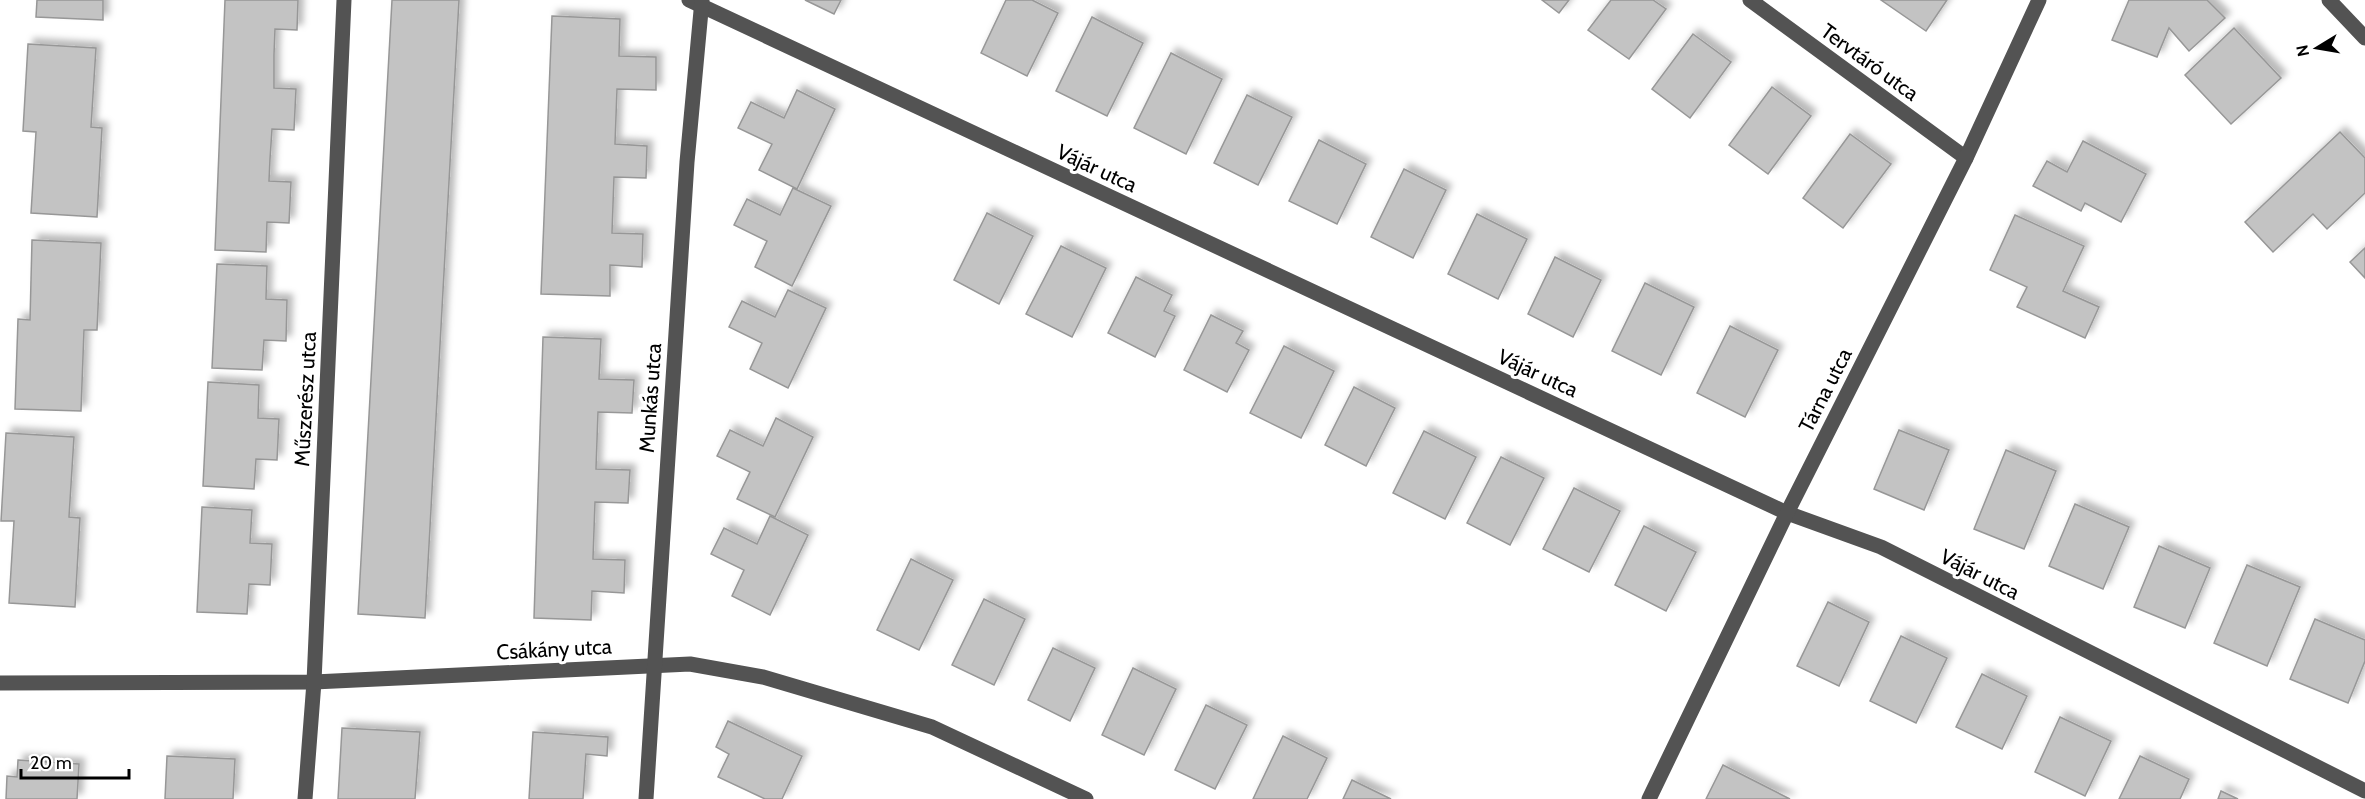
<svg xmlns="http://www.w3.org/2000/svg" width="2365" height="799" font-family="Cabin,sans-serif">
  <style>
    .building { fill: #c3c3c3; stroke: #979797; stroke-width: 1.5; filter: url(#shadow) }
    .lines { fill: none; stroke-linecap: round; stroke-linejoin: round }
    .minor { stroke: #535353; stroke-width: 15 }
    .labels { text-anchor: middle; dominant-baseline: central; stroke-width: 6; stroke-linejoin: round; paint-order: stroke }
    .street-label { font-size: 21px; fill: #000; stroke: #fff }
  </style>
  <defs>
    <filter id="shadow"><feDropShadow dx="5.5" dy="-5.5" stdDeviation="3" flood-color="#0004"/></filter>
  </defs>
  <rect width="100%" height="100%" fill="#fff"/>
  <g class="building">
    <polygon points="37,0 103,0 103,20 36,17"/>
    <polygon points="225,0 298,0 297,30 275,29 274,55 274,88 296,89 294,130 272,129 270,159 269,181 291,182 289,223 267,222 266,252 215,250"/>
    <polygon points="392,0 459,0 425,618 358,614"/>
    <polygon points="805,0 841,0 834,14"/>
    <polygon points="1006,0 1032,0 1058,13 1027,76 981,53"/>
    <polygon points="1542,0 1569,0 1559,13"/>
    <polygon points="1611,0 1653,0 1666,9 1629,59 1588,30"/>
    <polygon points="1881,0 1947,0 1926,31"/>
    <polygon points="2129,0 2207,0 2225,18 2189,51 2169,28 2157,57 2112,40"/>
    <polygon points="552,16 620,19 619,56 656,57 656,90 617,89 615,144 647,146 646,178 614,177 612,233 643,234 642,267 610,265 610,296 541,294"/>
    <polygon points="1092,17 1143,43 1107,116 1056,91"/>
    <polygon points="2234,28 2281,78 2231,124 2185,75"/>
    <polygon points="1693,34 1731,62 1690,118 1652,89"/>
    <polygon points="28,44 96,48 91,127 102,128 97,217 31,213 36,132 23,131"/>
    <polygon points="1171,53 1222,79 1186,154 1134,128"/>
    <polygon points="1772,87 1811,116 1768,174 1729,145"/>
    <polygon points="797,90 835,109 797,189 759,170 772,144 738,128 751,102 784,118"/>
    <polygon points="1247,95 1292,117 1258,185 1214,163"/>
    <polygon points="2340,132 2365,158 2365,193 2327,229 2313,214 2273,252 2245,222"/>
    <polygon points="1850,134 1891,164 1843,228 1803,198"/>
    <polygon points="1319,140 1366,164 1337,224 1289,201"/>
    <polygon points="2083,141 2146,174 2121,222 2085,203 2081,211 2033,186 2047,161 2067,172"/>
    <polygon points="1404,169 1446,190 1413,258 1371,237"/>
    <polygon points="793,188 831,206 792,286 755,267 767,241 734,225 747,199 780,215"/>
    <polygon points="987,213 1033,236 999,304 954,280"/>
    <polygon points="1477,214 1527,239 1498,299 1448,274"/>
    <polygon points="2015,215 2084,246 2063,291 2099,307 2085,338 2017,307 2027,287 1990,270"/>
    <polygon points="32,240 101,243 97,330 84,330 81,411 15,409 18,319 30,320"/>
    <polygon points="1061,246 1106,268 1072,337 1026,314"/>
    <polygon points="2365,248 2365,278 2350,262"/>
    <polygon points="1555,257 1601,280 1573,337 1528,314"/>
    <polygon points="217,264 267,266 266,299 287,300 286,341 264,340 262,370 212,368"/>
    <polygon points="1136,277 1172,295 1164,311 1175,316 1155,357 1108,333"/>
    <polygon points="1645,283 1694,307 1661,375 1612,351"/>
    <polygon points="788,290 826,308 788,388 750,369 762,343 729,327 742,301 775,317"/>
    <polygon points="1211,315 1243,331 1236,343 1249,350 1227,392 1184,370"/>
    <polygon points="1730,326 1778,350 1745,417 1697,393"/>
    <polygon points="543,337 601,339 599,379 634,380 632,413 598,412 596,469 630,470 628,503 595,502 593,559 625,560 624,593 592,591 591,620 534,618"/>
    <polygon points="1284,346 1334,371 1301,438 1250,413"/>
    <polygon points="208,382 259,385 258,418 279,419 277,460 256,459 254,489 203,486"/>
    <polygon points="1354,387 1395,408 1366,466 1325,445"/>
    <polygon points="776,418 813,437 775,517 737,499 750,472 717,456 730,430 763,446"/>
    <polygon points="1899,430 1949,450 1924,510 1874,489"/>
    <polygon points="1424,431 1476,457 1445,519 1393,493"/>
    <polygon points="6,433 74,437 69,517 80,518 75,607 9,603 14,521 1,521"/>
    <polygon points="2006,450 2056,471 2024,549 1974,529"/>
    <polygon points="1501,457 1544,478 1510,545 1467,523"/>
    <polygon points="1574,488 1620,511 1589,572 1543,549"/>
    <polygon points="2075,504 2129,527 2103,589 2049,566"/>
    <polygon points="202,507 252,510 250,543 272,544 270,585 249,584 247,614 197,612"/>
    <polygon points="770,516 808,535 770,615 732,596 744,570 711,554 724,528 757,544"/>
    <polygon points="1644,526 1696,552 1666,611 1615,585"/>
    <polygon points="2159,546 2210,568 2185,628 2134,607"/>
    <polygon points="911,559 953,580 919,650 877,630"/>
    <polygon points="2247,565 2300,587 2267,666 2214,643"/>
    <polygon points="984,599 1025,619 994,685 952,665"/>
    <polygon points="1828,602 1869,622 1839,686 1797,666"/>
    <polygon points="2315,619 2365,640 2365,661 2348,703 2290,679"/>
    <polygon points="1901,636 1947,658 1916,723 1870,701"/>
    <polygon points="1053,648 1095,668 1070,721 1028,700"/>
    <polygon points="1133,668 1176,689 1144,755 1102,735"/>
    <polygon points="1982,674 2027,696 2002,749 1956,727"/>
    <polygon points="1206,705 1247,725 1215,789 1175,770"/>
    <polygon points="2060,717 2111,741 2085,796 2035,772"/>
    <polygon points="728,721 802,756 782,799 765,799 718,777 729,754 716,747"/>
    <polygon points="342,728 420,732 415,799 338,799"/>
    <polygon points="533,732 608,737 607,756 586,754 583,799 529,799"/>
    <polygon points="1283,736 1327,758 1307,799 1253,799"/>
    <polygon points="167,756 235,759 233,799 165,799"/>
    <polygon points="2140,756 2189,779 2180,799 2119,799"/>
    <polygon points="18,760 79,764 77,799 6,799 7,776 17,777"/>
    <polygon points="1723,765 1790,799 1706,799"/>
    <polygon points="1352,780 1391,799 1343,799"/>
    <polygon points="2221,791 2238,799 2218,799"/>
  </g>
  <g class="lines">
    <g class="minor">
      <polyline points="689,0 1787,513 1881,547 2365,791"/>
      <polyline points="1750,0 1966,158"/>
      <polyline points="2329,0 2365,38"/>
      <polyline points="0,683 314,682 690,664 763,677 932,727 1086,799"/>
      <polyline points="305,799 314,682 344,0"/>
      <polyline points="646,799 687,162 702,0"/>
      <polyline points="1649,799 1787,513 1966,158 2039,0"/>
    </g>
  </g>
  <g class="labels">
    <g class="street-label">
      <text transform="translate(1870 62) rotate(36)">Tervtáró utca</text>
      <text transform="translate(1097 168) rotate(25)">Vájár utca</text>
      <text transform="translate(1538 373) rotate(25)">Vájár utca</text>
      <text transform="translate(1825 390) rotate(-63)">Tárna utca</text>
      <text transform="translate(650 398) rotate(-86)">Munkás utca</text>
      <text transform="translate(305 399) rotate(-87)">Műszerész utca</text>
      <text transform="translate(1980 574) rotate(27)">Vájár utca</text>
      <text transform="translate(554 649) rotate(-3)">Csákány utca</text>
    </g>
  </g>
  <g transform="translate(2317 48) rotate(259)" stroke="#ffffff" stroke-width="4.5" paint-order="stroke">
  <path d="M0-4.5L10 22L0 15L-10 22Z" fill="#000000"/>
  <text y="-9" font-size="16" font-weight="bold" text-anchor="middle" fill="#000000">N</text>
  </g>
  <path d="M21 769v9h108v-9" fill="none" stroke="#000000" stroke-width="3"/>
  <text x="30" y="769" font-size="18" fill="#000000" stroke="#ffffff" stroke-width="4.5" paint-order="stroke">20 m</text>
</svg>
